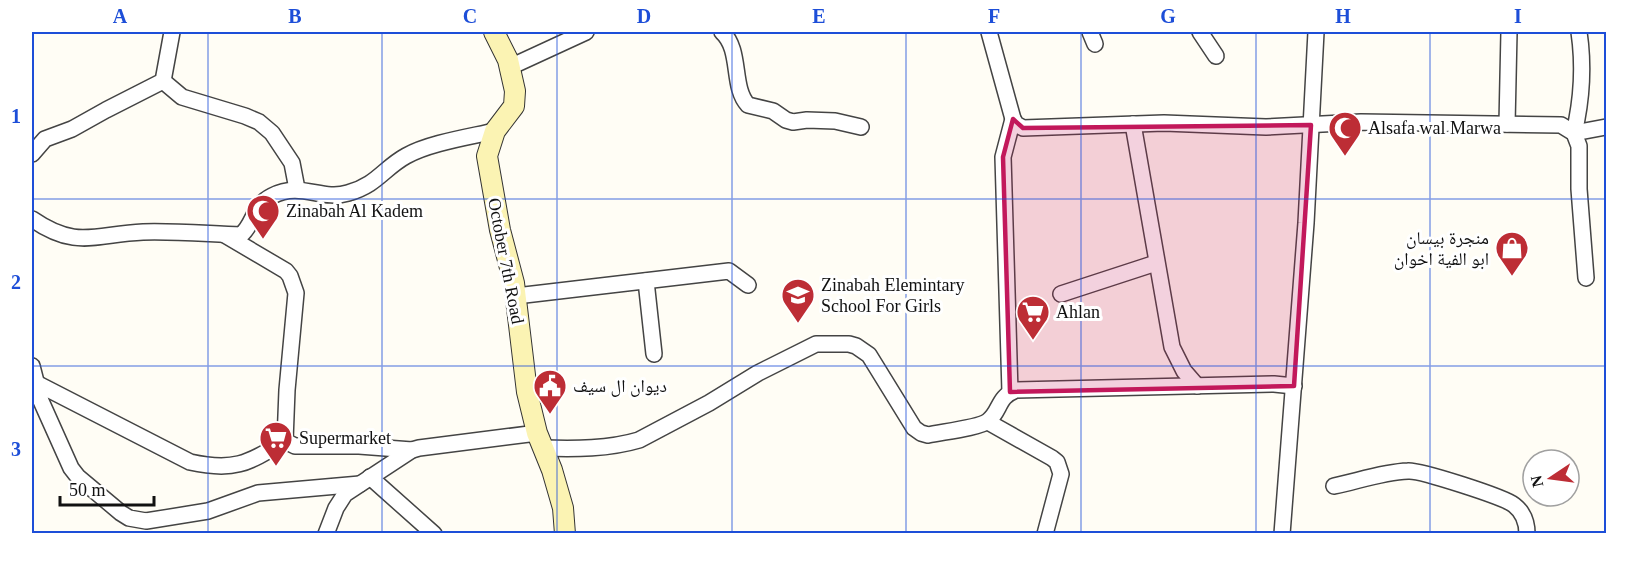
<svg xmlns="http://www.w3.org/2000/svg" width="1638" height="565" font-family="'Times New Roman','Noto Naskh Arabic',serif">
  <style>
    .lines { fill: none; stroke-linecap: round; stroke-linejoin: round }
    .street-casing { stroke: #444; stroke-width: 18 }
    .secondary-casing { stroke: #333; stroke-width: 22 }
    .street { stroke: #fff; stroke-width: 15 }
    .secondary { stroke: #fbf3b3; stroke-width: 20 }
    .marked { fill: #c2185b; fill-opacity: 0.2; stroke: #c2185b; stroke-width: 4.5; stroke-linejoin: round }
    .grid { fill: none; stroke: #1d4ed8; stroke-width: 1.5; stroke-opacity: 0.55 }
    .labels { text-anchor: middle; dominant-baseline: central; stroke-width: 6; stroke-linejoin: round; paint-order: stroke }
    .poi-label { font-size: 18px; fill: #111; stroke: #fff; text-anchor: start }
    .street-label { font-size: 18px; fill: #111; stroke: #fff }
    .neatline { fill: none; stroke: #1d4ed8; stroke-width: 2 }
    .grid-label { font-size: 20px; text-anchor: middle; font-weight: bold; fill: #1d4ed8 }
  </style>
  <rect width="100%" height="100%" fill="#fffdf5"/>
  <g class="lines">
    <g class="street-casing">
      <g id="street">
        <path d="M 722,32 C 742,50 731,87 748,105 L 773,111 L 786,120 L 793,122 L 807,120 L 835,121 L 861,127"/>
        <polyline points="989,32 1013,119 1016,124 1023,128 1164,123 1266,127 1361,122 1561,125 1574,133 1579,146 1579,189 1586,278"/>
        <polyline points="1090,32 1095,44"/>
        <polyline points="1200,32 1216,56"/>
        <polyline points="510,67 586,32"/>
        <polyline points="163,81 182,97 245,116 259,122 272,133 292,163 297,189"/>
        <polyline points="1133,124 1172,347 1184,371 1197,386"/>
        <polyline points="1507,124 1509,32"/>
        <path d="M 1574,133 C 1582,99 1584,66 1579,32"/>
        <polyline points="1574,133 1606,127"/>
        <polyline points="32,154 45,139 72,129 106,110 163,81 172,32"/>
        <path d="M 32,219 C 77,250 95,234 143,232 C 176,231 209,234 241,235 C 255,223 252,206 272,196 C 301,181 321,201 348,193 C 377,185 384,168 406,156 C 429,143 469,137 495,131"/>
        <polyline points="225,235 286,271 290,276 296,293 287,390 285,441 295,446 359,446 412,450"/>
        <polyline points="646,281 654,354"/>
        <polyline points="1061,294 1156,263"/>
        <polyline points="516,296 729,271 748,285"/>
        <polyline points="32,366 41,401 71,468 78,477 121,513 129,518 146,521 208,511 258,493 360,484"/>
        <path d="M 36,383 L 190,462 C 235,472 248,463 285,441"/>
        <polyline points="1010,392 1003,157 1013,119"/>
        <polyline points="988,422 1052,458 1057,462 1061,474 1045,534"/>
        <path d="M 543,448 C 575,449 609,449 639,440 L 709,403 L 758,373 L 816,344 L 849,344 L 856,346 L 869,355 L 914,428 L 921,433 L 928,435 C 941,432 979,428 988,421 C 1001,411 997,397 1016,390 L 1274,384 L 1294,386"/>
        <polyline points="370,477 434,534"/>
        <path d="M 1334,486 C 1358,481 1383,472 1408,471 C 1420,470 1504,497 1514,505 C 1523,512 1527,522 1527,534"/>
        <polyline points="326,534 336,508 345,494 412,450 419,448 537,433"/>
        <polyline points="1282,534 1306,223 1316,32"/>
      </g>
    </g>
    <g class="secondary-casing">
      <polyline id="secondary" points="494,32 508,60 515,91 514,106 495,131 487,156 500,230 514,283 527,392 537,433 552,470 563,508 565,534"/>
    </g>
    <use href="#street" class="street"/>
    <use href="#secondary" class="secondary"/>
  </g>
  <path class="marked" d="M 1013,119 L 1023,128 L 1311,125 L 1294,386 L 1010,392 L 1003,157 Z"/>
  <path class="grid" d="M 208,32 L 208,534M 382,32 L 382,534M 557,32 L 557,534M 732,32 L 732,534M 906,32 L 906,534M 1081,32 L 1081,534M 1256,32 L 1256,534M 1430,32 L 1430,534M 32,199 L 1606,199M 32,366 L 1606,366"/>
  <defs>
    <g id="mosque-pin" transform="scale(1.725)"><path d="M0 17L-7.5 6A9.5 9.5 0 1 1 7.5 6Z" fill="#bd2d35" stroke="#fff"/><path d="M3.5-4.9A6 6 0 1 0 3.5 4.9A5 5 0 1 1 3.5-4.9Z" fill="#fff"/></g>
    <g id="shop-pin" transform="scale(1.725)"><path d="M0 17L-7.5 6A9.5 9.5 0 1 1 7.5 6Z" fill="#bd2d35" stroke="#fff"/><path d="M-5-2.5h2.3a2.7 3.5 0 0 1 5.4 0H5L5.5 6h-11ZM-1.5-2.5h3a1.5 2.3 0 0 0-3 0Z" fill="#fff"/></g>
    <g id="school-pin" transform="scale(1.725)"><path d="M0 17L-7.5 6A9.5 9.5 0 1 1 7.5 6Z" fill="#bd2d35" stroke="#fff"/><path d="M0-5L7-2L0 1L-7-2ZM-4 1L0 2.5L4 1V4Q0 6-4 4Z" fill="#fff"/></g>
    <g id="supermarket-pin" transform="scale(1.725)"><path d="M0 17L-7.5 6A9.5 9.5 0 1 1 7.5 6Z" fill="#bd2d35" stroke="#fff"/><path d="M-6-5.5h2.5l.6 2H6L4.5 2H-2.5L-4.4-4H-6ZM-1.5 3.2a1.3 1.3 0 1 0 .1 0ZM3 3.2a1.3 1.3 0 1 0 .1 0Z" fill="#fff"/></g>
    <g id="civic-pin" transform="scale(1.725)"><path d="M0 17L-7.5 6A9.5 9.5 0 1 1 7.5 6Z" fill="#bd2d35" stroke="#fff"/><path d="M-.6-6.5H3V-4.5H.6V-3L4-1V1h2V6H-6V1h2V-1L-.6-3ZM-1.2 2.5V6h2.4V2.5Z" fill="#fff"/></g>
  </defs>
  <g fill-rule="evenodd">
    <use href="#mosque-pin" x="1345" y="128"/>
    <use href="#mosque-pin" x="263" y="211"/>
    <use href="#shop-pin" x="1512" y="248"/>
    <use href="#school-pin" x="798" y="295"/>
    <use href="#supermarket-pin" x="1033" y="312"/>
    <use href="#civic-pin" x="550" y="386"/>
    <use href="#supermarket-pin" x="276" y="438"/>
  </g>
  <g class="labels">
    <g class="poi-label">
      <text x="1368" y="128">Alsafa wal Marwa</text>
      <text x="286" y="211">Zinabah Al Kadem</text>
      <text x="1489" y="238" text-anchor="end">منجرة بيسان<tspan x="1489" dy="21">ابو الفية اخوان</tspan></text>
      <text x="821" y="285">Zinabah Elemintary<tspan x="821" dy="21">School For Girls</tspan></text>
      <text x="1056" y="312">Ahlan</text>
      <text x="573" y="386">ديوان ال سيف</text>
      <text x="299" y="438">Supermarket</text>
    </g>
    <g class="street-label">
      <text transform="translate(506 261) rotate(79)">October 7th Road</text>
    </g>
  </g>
  <rect width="1638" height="565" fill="none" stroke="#ffffff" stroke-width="66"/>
  <g transform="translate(1551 478) rotate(257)"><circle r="28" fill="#ffffff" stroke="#a0a0a0" stroke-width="1.5"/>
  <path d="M0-4.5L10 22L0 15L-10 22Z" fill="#bd2d35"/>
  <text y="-9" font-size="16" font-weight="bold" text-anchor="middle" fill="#111111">N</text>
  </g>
  <path d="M60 496v9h94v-9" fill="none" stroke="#111111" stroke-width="3"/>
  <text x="69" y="496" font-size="18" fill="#111111" stroke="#ffffff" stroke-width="4.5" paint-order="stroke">50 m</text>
  <rect x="33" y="33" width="1572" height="499" class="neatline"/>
  <g class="grid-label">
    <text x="120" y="23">A</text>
    <text x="295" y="23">B</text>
    <text x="470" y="23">C</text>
    <text x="644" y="23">D</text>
    <text x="819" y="23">E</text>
    <text x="994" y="23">F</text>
    <text x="1168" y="23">G</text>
    <text x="1343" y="23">H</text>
    <text x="1518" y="23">I</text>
    <text x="16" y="123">1</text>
    <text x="16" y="289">2</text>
    <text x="16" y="456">3</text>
  </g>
</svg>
